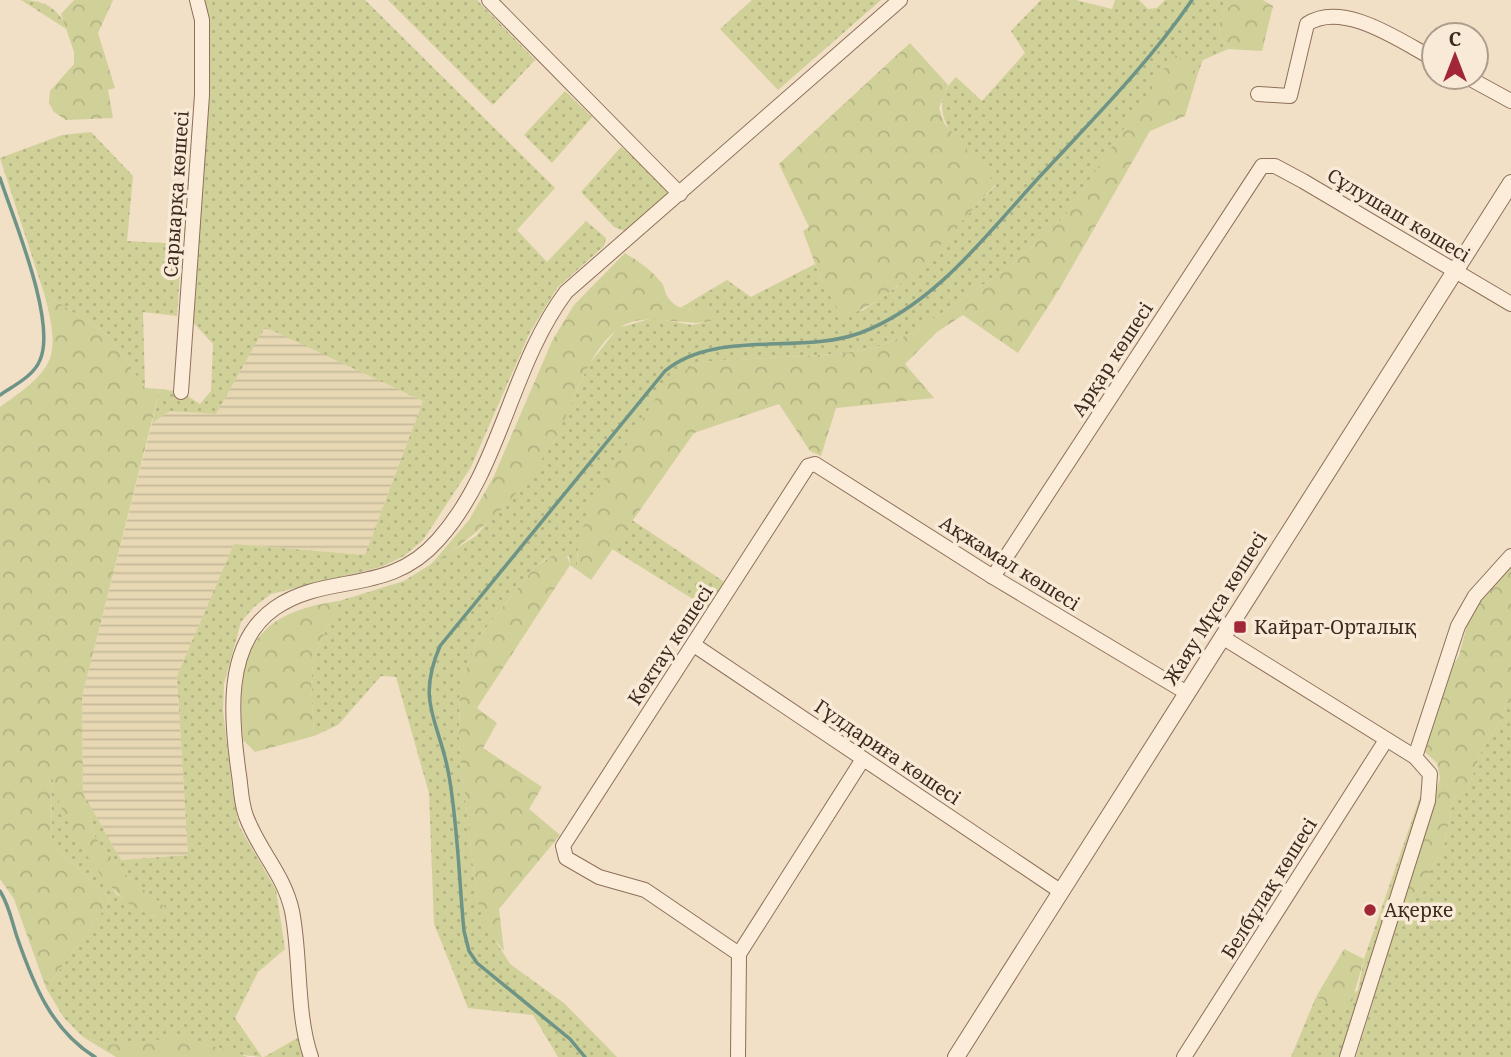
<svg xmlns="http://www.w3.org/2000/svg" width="1511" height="1057" font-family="'Noto Serif',serif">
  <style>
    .farmland { fill: url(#farmland-rules) }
    .grass { fill: url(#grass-dots) }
    .forest { fill: url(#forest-crowns) }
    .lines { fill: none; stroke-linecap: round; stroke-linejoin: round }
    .stream { stroke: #6d9486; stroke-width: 3.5 }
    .minor-casing { stroke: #8e6f5a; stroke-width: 16 }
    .tertiary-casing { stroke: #8e6f5a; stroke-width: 18 }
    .minor { stroke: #fbedda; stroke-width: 14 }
    .tertiary { stroke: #fbedda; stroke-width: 16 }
    .poi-dot { fill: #a12636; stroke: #f8ead6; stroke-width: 2.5 }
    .labels { text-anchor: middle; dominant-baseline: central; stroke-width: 7; stroke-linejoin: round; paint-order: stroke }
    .street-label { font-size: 19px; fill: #3d2a1f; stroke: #f8ead6 }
    .poi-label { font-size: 19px; fill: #3d2a1f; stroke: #f8ead6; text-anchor: start }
  </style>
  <defs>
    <pattern id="farmland-rules" width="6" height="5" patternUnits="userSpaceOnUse" patternTransform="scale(1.75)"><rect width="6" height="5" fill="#e7d8b3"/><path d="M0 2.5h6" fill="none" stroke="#c7ba9a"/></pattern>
    <pattern id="grass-dots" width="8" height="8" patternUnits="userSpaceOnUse" patternTransform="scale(1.75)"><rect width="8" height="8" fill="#d0d099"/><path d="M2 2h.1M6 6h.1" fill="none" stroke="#b4b383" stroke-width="1.8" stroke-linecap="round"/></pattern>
    <pattern id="forest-crowns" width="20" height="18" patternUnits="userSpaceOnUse" patternTransform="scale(1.75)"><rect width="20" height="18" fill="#d0d099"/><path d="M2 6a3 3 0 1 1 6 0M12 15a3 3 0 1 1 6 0" fill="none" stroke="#b4b383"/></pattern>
  </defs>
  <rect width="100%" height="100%" fill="#f1dfc6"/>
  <polygon class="farmland" points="265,326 423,401 365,555 234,544 177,676 188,855 121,860 83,793 82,696 152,423 170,411 216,414"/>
  <g class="grass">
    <path d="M 21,0 C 45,0 58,8 68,30 Z"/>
    <polygon points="203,0 365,0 555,188 517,230 547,262 586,221 606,238 604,246 557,288 530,332 471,467 423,540 404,556 381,567 271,594 254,607 241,622 224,684 223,710 232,787 239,826 276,890 285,949 258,972 235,1018 262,1057 142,1044 108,1045 83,1037 64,1018 46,988 111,900 52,844 51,773 62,809 79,842 116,894 154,917 165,907 125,874 95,837 83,793 121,860 188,855 177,676 234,544 365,555 423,401 265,327 216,414 170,411 152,423 160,389 181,392 200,404 211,391 213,344 190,319"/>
    <polygon points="388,0 477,0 535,60 493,105"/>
    <polygon points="752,0 881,0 778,90 720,29"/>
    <path d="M 1041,0 L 1076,0 L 1112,9 L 1115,0 L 1139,0 L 1148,9 L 1157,8 L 1165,0 L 1237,0 L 1221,14 L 1219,33 L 1228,49 L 1203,60 L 1198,73 L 1174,55 L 1066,215 L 1013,264 L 913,333 L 874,348 L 837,354 L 698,362 L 578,547 L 577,570 L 570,565 L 569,556 L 547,558 L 535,567 L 478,638 L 460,686 L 459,744 L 477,900 L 497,943 L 510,964 L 564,1003 L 617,1057 L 558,1057 L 533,1015 L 468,1008 L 434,924 L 429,793 L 396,677 L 381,676 L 338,725 L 314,736 L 311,680 L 314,657 L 339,601 L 404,581 L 476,536 L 553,443 L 589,364 L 618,328 L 653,318 L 692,325 L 711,321 L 717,307 L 699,311 L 680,308 L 727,280 L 751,297 L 815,264 L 821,280 L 862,311 L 898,286 L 996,185 C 972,154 916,116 956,77 L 982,101 L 1025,53 L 1011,31 Z"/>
    <polygon points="565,91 592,117 552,163 524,135"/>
    <polygon points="91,132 133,176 127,241 182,244 177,316 143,312 145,388 109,336 44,293 0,158 62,135"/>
    <polygon points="621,147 662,182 667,192 664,199 625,231 614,227 581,192"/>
    <polygon points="632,520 723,581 723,586 709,609 612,549"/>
    <polygon points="1511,703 1511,1057 1356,1057 1402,907 1426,879 1444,845 1453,800 1468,788 1481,752 1500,722 1506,704"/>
    <polygon points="1422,791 1421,804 1342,1057 1291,1057 1316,997 1338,1008 1358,990 1364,959"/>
    <polygon points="301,1036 304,1057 264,1057"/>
  </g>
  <g class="forest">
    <polygon points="74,0 113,0 98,33 115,88 108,90 113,118 66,120 54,112 49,103 50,91 74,64 74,52 61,14"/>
    <polygon points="1237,0 1263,0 1273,6 1262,51 1228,49 1219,33 1221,14"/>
    <path d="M 910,43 L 948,85 L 939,108 L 944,123 L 996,184 C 950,232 906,295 842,318 L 821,280 L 803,231 L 809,227 L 779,164 Z"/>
    <polygon points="1174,54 1198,73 1185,116 1150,131 1060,288 1018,353 963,315 937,332 905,364 934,398 836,408 821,456 810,451 779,404 694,433 591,580 577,570 578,547 589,505 664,385 698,362 837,354 874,348 913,333 1013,264 1066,215"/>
    <path d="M 625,253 C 638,261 650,269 660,281 C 665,286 664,290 667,296 C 678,315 701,310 718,307 L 711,321 C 681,328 644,309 618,329 C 584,354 573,410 552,444 C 518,499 481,532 428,568 L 469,520 L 494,476 L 552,341 L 574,305 Z"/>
    <path d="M 44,293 L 109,336 L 145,388 L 160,389 L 82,696 L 83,793 L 95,837 L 125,874 L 165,907 L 163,918 C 119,914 80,849 63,812 C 58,801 56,787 51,776 L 52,844 L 111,900 L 46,988 L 14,899 L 0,879 L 0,407 C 54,369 62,359 44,293 Z"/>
    <polygon points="558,552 566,553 570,565 477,708 497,723 483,748 542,787 529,809 560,835 499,909 504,951 490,933 477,900 459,745 460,686 478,638 535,567"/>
    <polygon points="1511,561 1511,703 1506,704 1500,722 1481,752 1468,788 1453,800 1444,845 1426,879 1402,907 1440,778 1437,763 1422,749 1451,668 1459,656 1472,606"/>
    <path d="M 339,601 L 314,657 L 311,680 L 314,736 L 255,752 L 243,740 C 236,657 249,613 339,601 Z"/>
    <polygon points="1344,949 1364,959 1352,1001 1338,1008 1316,997"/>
    <polygon points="83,1037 108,1045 183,1037 248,1057 116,1057"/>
  </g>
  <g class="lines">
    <g class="stream">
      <path d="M 0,178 C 13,218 57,322 40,360 C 34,376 13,386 0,395"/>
      <path d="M 0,891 C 9,905 12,922 17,937 C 33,983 51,1030 95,1057"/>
      <path d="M 585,1057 L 570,1039 L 477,963 L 469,951 L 464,931 C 459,880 458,827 449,776 C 440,721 415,704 440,646 L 665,371 C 715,329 800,355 860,333 C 936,305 990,230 1043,173 C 1095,117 1149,63 1192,0"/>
    </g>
    <g class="minor-casing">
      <g id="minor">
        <polyline points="489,0 680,194"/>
        <polyline points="1467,77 1511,101"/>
        <path d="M 1258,94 L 1290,96 L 1307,24 C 1343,0 1400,41 1434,59"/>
        <polyline points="181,392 202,95 202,20 197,0"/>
        <polyline points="993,577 1262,166 1275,166 1303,181 1511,304"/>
        <polyline points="1222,637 1415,757 1430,774 1428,801 1347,1057"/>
        <polyline points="694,645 1060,891"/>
        <polyline points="1415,757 1458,626 1475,596 1511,556"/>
        <polyline points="739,954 645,890 599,877 566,858 563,846 808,466 815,464 993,577 1187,693"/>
        <polyline points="739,954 863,759"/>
        <path d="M 311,1057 C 296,1014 301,956 292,911 C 284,874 258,850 246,816 C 241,803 241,788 239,775 C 231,720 223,644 275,608 C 327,572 389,596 438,540 C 501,470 510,367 566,292 L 900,0"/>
        <polyline points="738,1057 739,954"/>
        <polyline points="1184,1057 1386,740"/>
      </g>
    </g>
    <g class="tertiary-casing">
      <polyline id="tertiary" points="956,1057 1511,183"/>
    </g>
    <use href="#minor" class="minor"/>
    <use href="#tertiary" class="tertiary"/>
  </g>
  <g class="poi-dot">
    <rect x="1233" y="620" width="14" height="14" rx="3.5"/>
    <circle cx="1370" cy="910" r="7"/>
  </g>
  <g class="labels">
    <g class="street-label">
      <text transform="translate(176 194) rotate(-86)">Сарыарқа көшесі</text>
      <text transform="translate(1399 215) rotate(31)">Сұлушаш көшесі</text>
      <text transform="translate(1112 359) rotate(-57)">Арқар көшесі</text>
      <text transform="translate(1010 563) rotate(32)">Ақжамал көшесі</text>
      <text transform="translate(1215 608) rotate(-58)">Жаяу Мұса көшесі</text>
      <text transform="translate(670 645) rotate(-57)">Көктау көшесі</text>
      <text transform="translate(888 752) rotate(34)">Гүлдариға көшесі</text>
      <text transform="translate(1269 888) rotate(-58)">Белбұлақ көшесі</text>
    </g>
    <g class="poi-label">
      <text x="1254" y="627">Кайрат-Орталық</text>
      <text x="1384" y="910">Ақерке</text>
    </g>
  </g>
  <g transform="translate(1455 56)"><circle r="33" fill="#f8ead6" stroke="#ad9d8d" stroke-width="2"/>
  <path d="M0-5L12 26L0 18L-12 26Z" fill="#a12636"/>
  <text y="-10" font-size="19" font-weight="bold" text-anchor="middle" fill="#3d2a1f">С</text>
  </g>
</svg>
